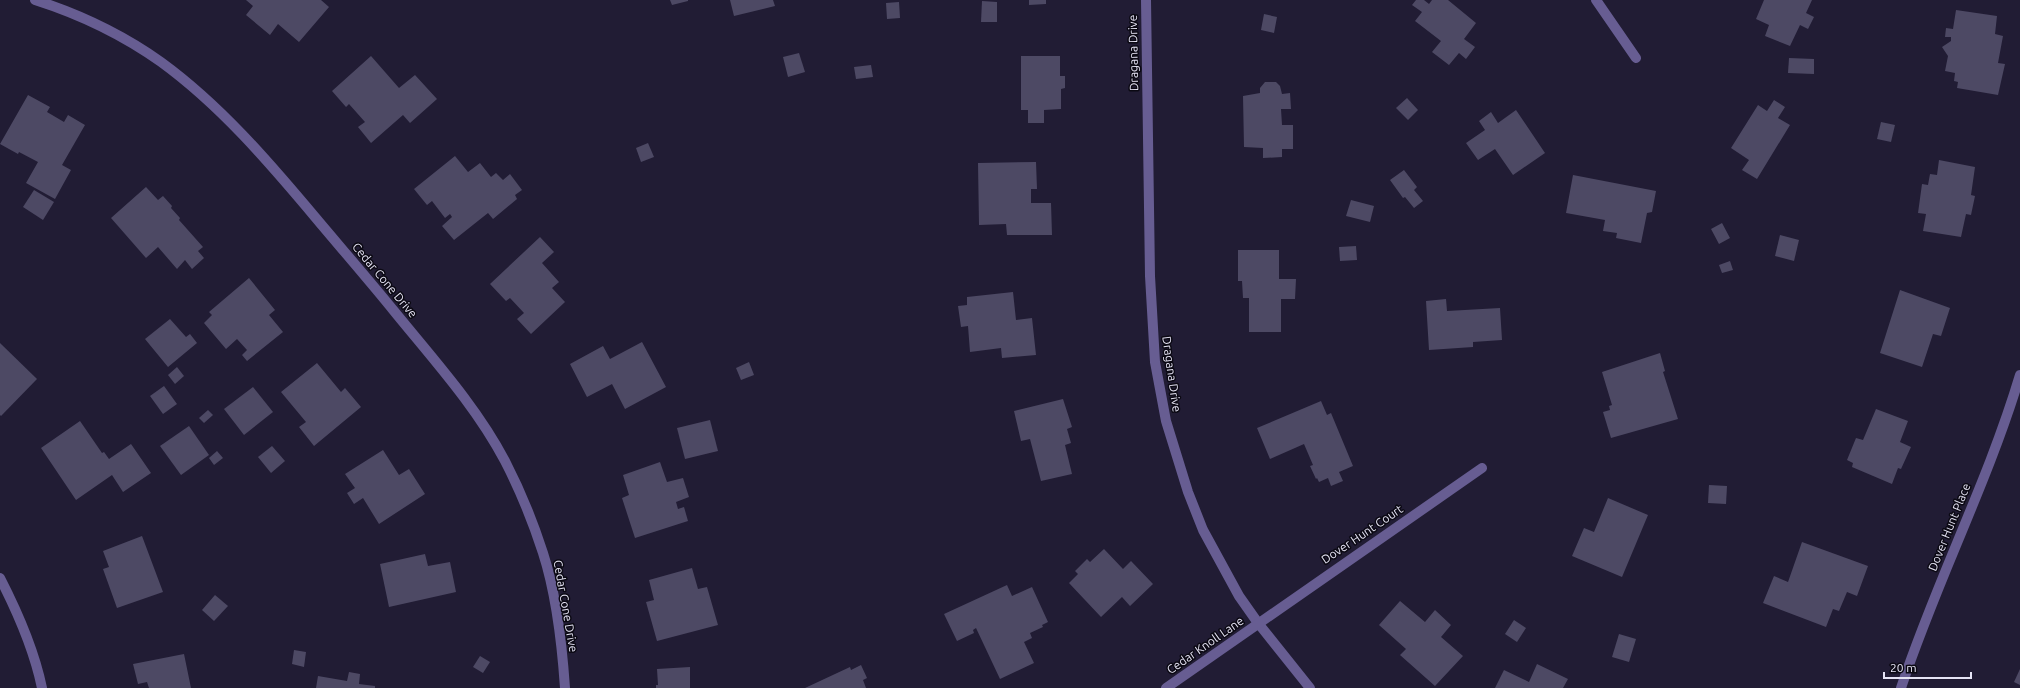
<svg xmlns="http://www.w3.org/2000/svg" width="2020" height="688" font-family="Ubuntu,sans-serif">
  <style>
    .building { fill: #4d4964 }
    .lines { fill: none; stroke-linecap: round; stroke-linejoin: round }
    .minor { stroke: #675d92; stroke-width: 10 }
    .labels { text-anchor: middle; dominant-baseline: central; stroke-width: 3; stroke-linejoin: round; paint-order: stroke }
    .street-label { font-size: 12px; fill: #e6e4f5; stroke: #0b0913 }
  </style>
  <rect width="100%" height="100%" fill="#211c34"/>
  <g class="building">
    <polygon points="246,0 321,0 329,7 299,42 278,24 270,35 246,15 253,6"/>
    <polygon points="670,0 688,0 688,1 672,5"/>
    <polygon points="730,0 773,0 775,6 734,16"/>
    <polygon points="1029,0 1046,0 1046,4 1029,5"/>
    <polygon points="1416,0 1424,0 1429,4 1432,0 1448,0 1476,23 1464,39 1475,47 1466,59 1459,53 1449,65 1432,52 1441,41 1415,21 1422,12 1412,5"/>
    <polygon points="1764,0 1812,0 1806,13 1814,17 1808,29 1800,25 1790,46 1765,36 1769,25 1756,19"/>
    <polygon points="982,1 997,2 997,22 981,22"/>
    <polygon points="899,2 900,18 887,19 886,3"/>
    <polygon points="1956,10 1997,16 1995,34 2003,36 1998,63 2005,64 1998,95 1957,88 1958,82 1954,81 1955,73 1945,71 1948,56 1942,47 1951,41 1951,37 1945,37 1946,28 1953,29"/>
    <polygon points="1264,14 1277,17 1274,33 1261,30"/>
    <polygon points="799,53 805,72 788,77 783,57"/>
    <polygon points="371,56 399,88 415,75 437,99 410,123 403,115 371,143 358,127 365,122 349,104 346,107 332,91"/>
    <polygon points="1021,56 1060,56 1060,76 1065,76 1065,88 1061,89 1061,109 1044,110 1044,123 1028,123 1028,110 1021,110"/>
    <polygon points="1789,58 1814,59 1814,74 1788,73"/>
    <polygon points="871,65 873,77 856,79 854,67"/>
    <polygon points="1265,82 1276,82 1280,86 1282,94 1290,93 1291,109 1281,109 1282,125 1293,125 1293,149 1282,149 1282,157 1263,158 1263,148 1244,147 1243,96 1260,93 1260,88"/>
    <polygon points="28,95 50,107 47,112 64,122 68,115 85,125 62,165 71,170 55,199 26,183 38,162 19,152 18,154 0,144"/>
    <polygon points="1407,98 1418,110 1408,120 1396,108"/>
    <polygon points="1774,100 1785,107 1778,118 1790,125 1757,179 1742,170 1749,160 1731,148 1758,105 1767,111"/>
    <polygon points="1516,110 1545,153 1513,175 1495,149 1478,160 1466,143 1485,130 1479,121 1491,112 1498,123"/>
    <polygon points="1881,122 1895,125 1891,142 1877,139"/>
    <polygon points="648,143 654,157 641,162 636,148"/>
    <polygon points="455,156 468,172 480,163 491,177 496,173 503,180 510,174 522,190 515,195 517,199 493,219 488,213 454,240 442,226 452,217 450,214 445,218 432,201 427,205 414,189"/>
    <polygon points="1939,160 1975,167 1971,195 1975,196 1971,215 1966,214 1961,237 1923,231 1926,214 1918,213 1922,184 1928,185 1930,174 1937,175"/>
    <polygon points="1036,162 1037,189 1031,189 1031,203 1051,203 1052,235 1007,235 1006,224 979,225 978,163"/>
    <polygon points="1404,170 1417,187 1414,190 1423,201 1414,208 1405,197 1403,198 1390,180"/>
    <polygon points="1573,175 1656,191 1652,212 1647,213 1641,243 1616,238 1617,233 1603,231 1605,220 1566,213"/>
    <polygon points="146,187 158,200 163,196 172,206 171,208 180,218 179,220 203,247 198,251 204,258 192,269 185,260 177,269 158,247 146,258 111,218"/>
    <polygon points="34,190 54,202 43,220 23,207"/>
    <polygon points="1351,200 1374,206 1370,222 1346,216"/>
    <polygon points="1722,223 1730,238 1719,244 1711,229"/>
    <polygon points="1780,235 1799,240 1794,261 1775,256"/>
    <polygon points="540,237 554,252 542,263 559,282 552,288 565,302 531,334 517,319 524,313 510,298 506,301 490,284"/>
    <polygon points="1356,246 1357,260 1340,261 1339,247"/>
    <polygon points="1238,250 1279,250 1279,279 1296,279 1295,299 1281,299 1281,332 1249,332 1249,298 1243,298 1242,281 1238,281"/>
    <polygon points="1730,261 1733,270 1722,273 1719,265"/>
    <polygon points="249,278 275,310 269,315 283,332 247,361 242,355 247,350 237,339 226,349 204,323 212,315 209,312"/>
    <polygon points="1900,290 1950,308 1941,336 1933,334 1922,367 1880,353"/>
    <polygon points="1013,292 1016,320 1032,318 1036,355 1002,358 1001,348 970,352 968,326 961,327 958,306 967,305 967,297"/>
    <polygon points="1446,299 1447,311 1500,308 1502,340 1473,342 1473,347 1429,350 1426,301"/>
    <polygon points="170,319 186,337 190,334 197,343 168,367 145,339"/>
    <polygon points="642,342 666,387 625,409 612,384 587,397 570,364 603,346 610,359"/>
    <polygon points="0,343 37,379 1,416 0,415"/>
    <polygon points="1660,353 1665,371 1663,372 1678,419 1611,438 1603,412 1610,410 1609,406 1612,405 1602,372"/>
    <polygon points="749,362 754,375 741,380 736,368"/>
    <polygon points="317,363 341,392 345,388 361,407 314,446 299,427 306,422 281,392"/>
    <polygon points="177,367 184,376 175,384 168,375"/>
    <polygon points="164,386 177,404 163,414 150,396"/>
    <polygon points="253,387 273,412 244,435 224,409"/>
    <polygon points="1063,399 1072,427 1067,429 1071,443 1065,445 1072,474 1041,481 1030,439 1021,441 1014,411"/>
    <polygon points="1321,401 1327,415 1331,413 1353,466 1339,472 1343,481 1331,486 1328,478 1319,482 1317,478 1316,479 1310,466 1313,465 1304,444 1270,459 1257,428"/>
    <polygon points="1876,409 1908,421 1900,442 1911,447 1901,469 1898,468 1892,484 1852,467 1853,463 1847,460 1856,438 1863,440"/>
    <polygon points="208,410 213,415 204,423 199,418"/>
    <polygon points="710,420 718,451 685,459 677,428"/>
    <polygon points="80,421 102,453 104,452 109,459 131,444 151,473 123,492 112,475 76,500 41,448"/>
    <polygon points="189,426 209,455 181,475 160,446"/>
    <polygon points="272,446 285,461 271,473 258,457"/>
    <polygon points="383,450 399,475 409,469 425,494 379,524 363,498 354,504 347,493 355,488 345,474"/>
    <polygon points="217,451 223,458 214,465 209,458"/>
    <polygon points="660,462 667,482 683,478 689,497 676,502 678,509 684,507 688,521 635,538 622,498 629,495 623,475"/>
    <polygon points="1709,485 1727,486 1726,504 1708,503"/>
    <polygon points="1608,498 1648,515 1622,577 1572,556 1584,528 1594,532"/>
    <polygon points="142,536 163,592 117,608 103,569 109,567 103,551"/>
    <polygon points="1802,542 1868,566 1857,596 1847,592 1839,611 1833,609 1826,627 1763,603 1774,576 1788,582"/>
    <polygon points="1104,549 1123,569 1131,561 1153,584 1130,606 1122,597 1101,617 1069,583 1078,574 1075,571 1087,559 1090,562"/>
    <polygon points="425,554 428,566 450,562 456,592 389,607 380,564"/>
    <polygon points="692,568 698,589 707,587 718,625 657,641 646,602 654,600 649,580"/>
    <polygon points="1007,585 1012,596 1032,587 1048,622 1042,625 1043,627 1030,633 1032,638 1024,642 1034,663 1000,679 976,628 973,630 974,633 957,641 944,614"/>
    <polygon points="215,595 228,606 214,621 202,610"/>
    <polygon points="1400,601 1425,622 1435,610 1451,625 1441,637 1463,656 1435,686 1400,655 1406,649 1379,625"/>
    <polygon points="1514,620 1526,628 1517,642 1505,634"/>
    <polygon points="1619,634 1636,639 1629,662 1612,657"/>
    <polygon points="294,650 306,652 304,667 292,664"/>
    <polygon points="184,654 191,688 149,688 147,682 138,684 133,664"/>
    <polygon points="480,656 490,662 483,673 473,667"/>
    <polygon points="1537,664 1568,679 1563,688 1495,688 1504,670 1529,682"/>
    <polygon points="861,665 867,678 863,680 866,688 805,688 850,667 851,670"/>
    <polygon points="690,667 690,688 656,688 656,685 658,685 657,669"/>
    <polygon points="2020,669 2020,685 2014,682"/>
    <polygon points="349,672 360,674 359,684 375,686 375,688 316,688 318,676 347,681"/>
  </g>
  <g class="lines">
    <g class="minor">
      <path d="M 35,0 C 79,14 123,35 161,62 C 220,105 268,161 315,217 C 341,248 368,279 394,311 C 433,359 476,406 505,461 C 520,490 533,522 543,553 C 557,596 562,644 565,688"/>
      <polyline points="1146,0 1150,276 1155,362 1166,421 1188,492 1203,530 1239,596 1258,623 1310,688"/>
      <polyline points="1596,0 1636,58"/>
      <path d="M 0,578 C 18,613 34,649 42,688"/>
      <polyline points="1166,688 1482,468"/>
      <path d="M 1901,688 C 1936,582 1988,482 2020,375"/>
    </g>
  </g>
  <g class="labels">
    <g class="street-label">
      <text transform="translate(1133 53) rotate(-91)">Dragana Drive</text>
      <text transform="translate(385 280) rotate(50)">Cedar Cone Drive</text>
      <text transform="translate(1172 374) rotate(82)">Dragana Drive</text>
      <text transform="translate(1949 527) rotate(-68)">Dover Hunt Place</text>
      <text transform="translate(1362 534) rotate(-34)">Dover Hunt Court</text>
      <text transform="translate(566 606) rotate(80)">Cedar Cone Drive</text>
      <text transform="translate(1205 645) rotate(-35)">Cedar Knoll Lane</text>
    </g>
  </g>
  <path d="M1884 672v6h87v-6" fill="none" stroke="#e6e4f5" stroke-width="2"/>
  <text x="1890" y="672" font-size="12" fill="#e6e4f5" stroke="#0b0913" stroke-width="3" paint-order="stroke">20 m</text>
</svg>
